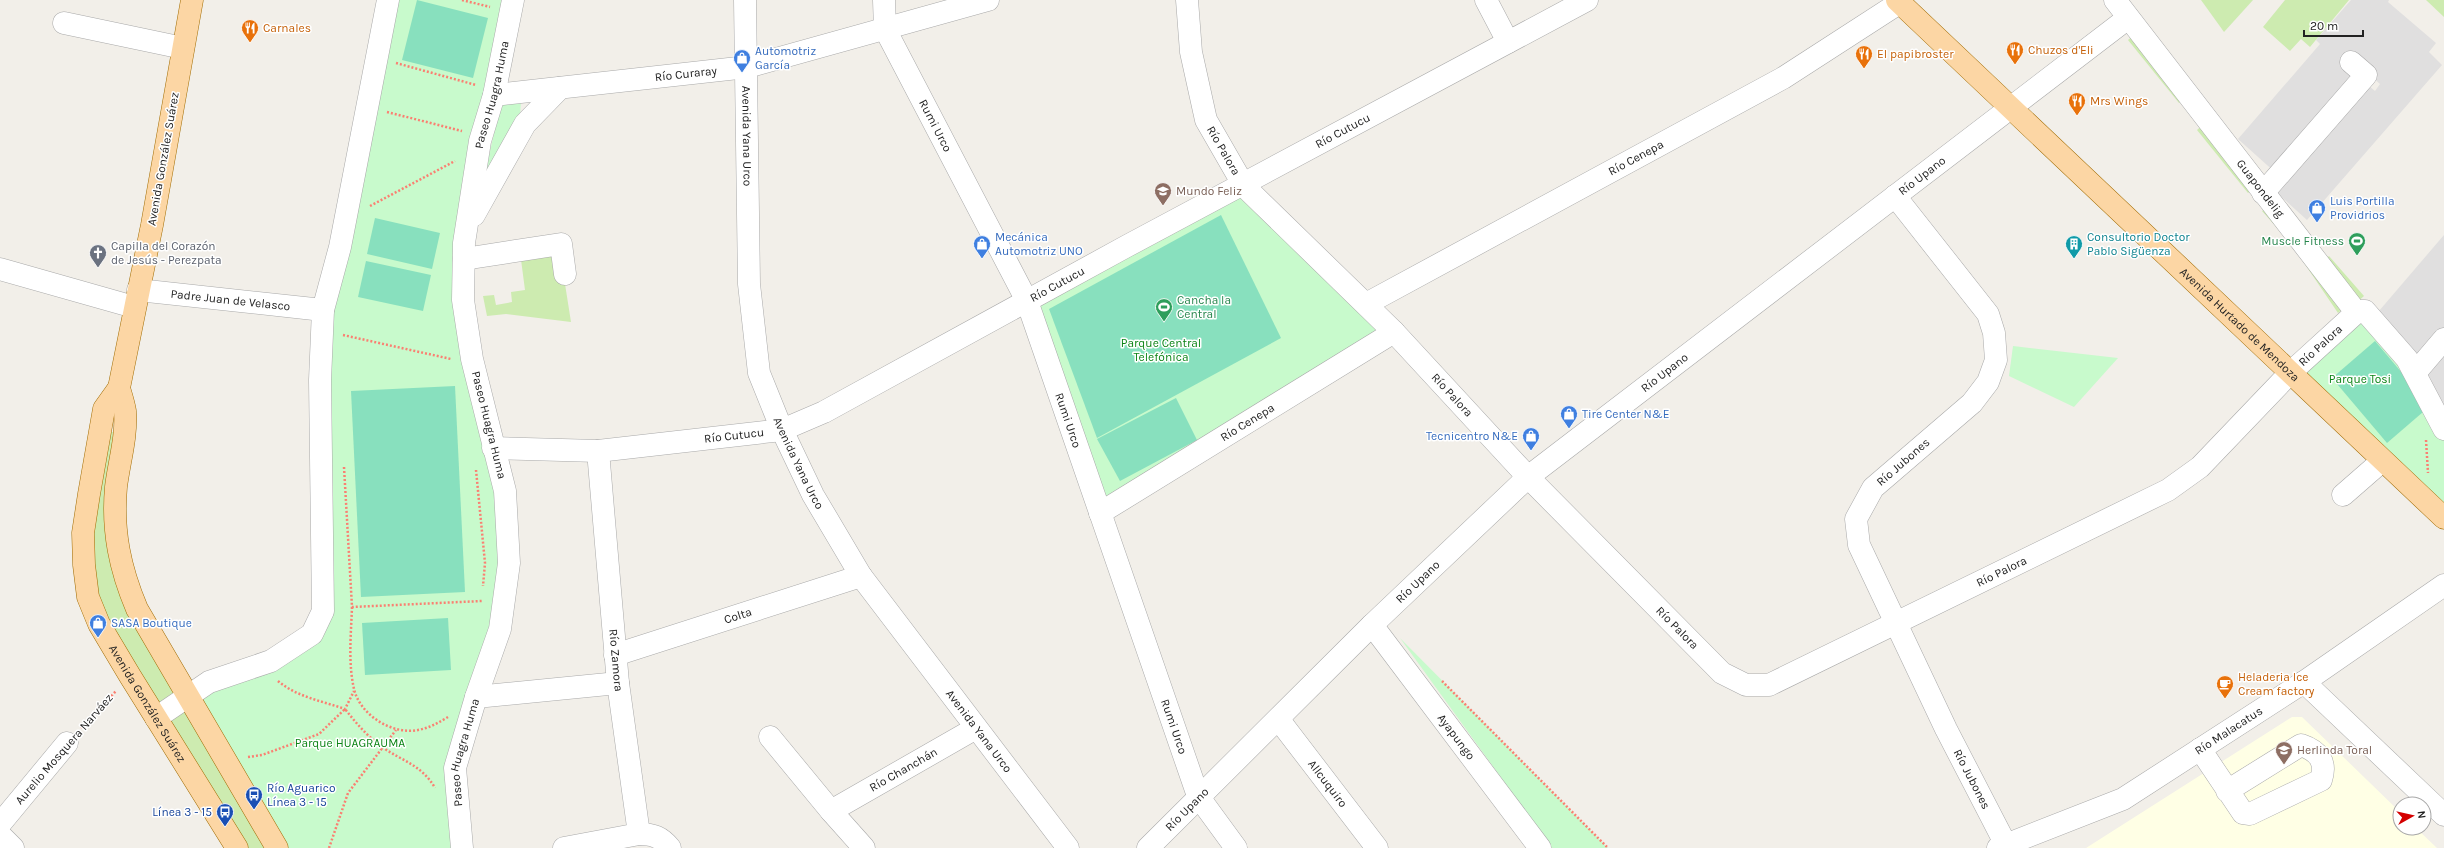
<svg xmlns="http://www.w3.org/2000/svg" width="2444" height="848" font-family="Karla,sans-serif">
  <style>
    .residential { fill: #e0dfdf }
    .education { fill: #ffffe5 }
    .grass { fill: #cdebb0 }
    .park { fill: #c8facc }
    .pitch { fill: #88e0be }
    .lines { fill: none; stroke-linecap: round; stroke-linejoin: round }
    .minor-casing { stroke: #a9a9a9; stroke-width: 23 }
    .major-casing { stroke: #a06b00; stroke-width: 23 }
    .path { stroke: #fa8072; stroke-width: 2.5; stroke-dasharray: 2 2; stroke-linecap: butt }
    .minor { stroke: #fff; stroke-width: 22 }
    .major { stroke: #fcd6a4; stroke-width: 22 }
    .labels { text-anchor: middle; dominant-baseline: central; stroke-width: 3; stroke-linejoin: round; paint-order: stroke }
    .food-label { font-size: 12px; fill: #c56008; stroke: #fff; text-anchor: start }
    .shop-label { font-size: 12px; fill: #366cbe; stroke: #fff; text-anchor: start }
    .street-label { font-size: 12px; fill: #222; stroke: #fff }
    .education-label { font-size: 12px; fill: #785e54; stroke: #fff; text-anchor: start }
    .culture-label { font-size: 12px; fill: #0d838f; stroke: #fff; text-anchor: start }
    .leisure-label { font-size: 12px; fill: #27864d; stroke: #fff; text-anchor: end }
    .worship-label { font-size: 12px; fill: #5b616d; stroke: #fff; text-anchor: start }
    .park-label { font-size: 12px; fill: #0c8416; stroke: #fff }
    .transit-label { font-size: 12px; fill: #164399; stroke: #fff; text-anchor: start }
  </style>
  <rect width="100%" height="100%" fill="#f2efe9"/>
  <g class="residential">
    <polygon points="2351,0 2389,0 2388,2 2436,43 2429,52 2442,65 2307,220 2276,192 2369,86 2375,91 2380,84 2354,61 2362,76 2277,174 2238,139 2320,44 2316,40"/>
    <polygon points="2444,235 2444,334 2417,366 2373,318"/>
    <polygon points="2444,344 2444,422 2419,378"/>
  </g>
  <polygon class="education" points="2292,717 2302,717 2400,812 2400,828 2416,828 2437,848 2086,848"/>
  <g class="grass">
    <polygon points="2201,0 2253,0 2224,32"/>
    <polygon points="2285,0 2349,0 2310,47 2301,39 2290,51 2263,27"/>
    <polygon points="2426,0 2444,0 2444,17"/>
    <polygon points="2137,32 2187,96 2179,103 2128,40"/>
    <polygon points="2206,122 2256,186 2248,193 2197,130"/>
    <polygon points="2269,206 2320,265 2329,256 2364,296 2354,305 2350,303 2338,313 2281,229 2279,230 2262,211"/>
    <polygon points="559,246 571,322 506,314 487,316 483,296 494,295 496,305 512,302 511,292 525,290 520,252"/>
    <polygon points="100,430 124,434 118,555 277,848 237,848 88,597"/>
  </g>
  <g class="park">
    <polygon points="395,0 509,0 461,244 506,563 473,692 457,848 280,848 203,701 206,695 317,638 329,311"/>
    <polygon points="521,100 520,118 484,178 501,102"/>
    <polygon points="1236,194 1382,334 1105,504 1033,303"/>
    <polygon points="2364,319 2431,406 2444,433 2444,514 2299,377"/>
    <polygon points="2013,346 2118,358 2074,407 2009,376"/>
    <polygon points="1400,638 1608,848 1552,848"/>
  </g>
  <g class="pitch">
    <polygon points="417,0 488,18 473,78 402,60"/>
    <polygon points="1221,215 1281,338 1097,438 1049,309"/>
    <polygon points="375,218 440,233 432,269 367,254"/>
    <polygon points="366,261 431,275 423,311 358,297"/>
    <polygon points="2375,341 2430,406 2387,443 2332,378"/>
    <polygon points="455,386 465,592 361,597 351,391"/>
    <polygon points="1176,398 1197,440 1120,481 1097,439"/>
    <polygon points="448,618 451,670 365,675 362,623"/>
  </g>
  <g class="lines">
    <g class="minor-casing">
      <g id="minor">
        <path id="s1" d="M 745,0 L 749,284 L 759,373 L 782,430 L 813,495 L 861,576 L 1068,848"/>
        <path id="s2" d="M 884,0 L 885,29 L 1027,301 L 1198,796 L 1236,848"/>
        <path id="s3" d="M 1187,0 L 1191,52 L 1206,120 L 1244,186 L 1394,332 L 1528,477 L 1722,673 L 1746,685 L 1769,685 L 2168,490 L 2200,467 L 2289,374 L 2358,311 L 2365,311 L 2407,359 L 2444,429"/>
        <polyline points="1486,0 1508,42"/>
        <path id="s4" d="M 2115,0 L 2356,312"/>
        <polyline points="64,23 183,48"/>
        <path id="s5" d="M 494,95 L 747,67 L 988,0"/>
        <polyline points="2263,193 2366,75 2351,62"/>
        <path id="s6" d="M 1895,196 L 1988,314 L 1994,333 L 1996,360 L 1988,382 L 1972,403 L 1873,488 L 1856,519 L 1859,545 L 1946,729 L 2006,845"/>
        <polyline points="474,215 525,124 560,88"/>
        <polyline points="464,259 561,244 565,274"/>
        <polyline points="0,269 134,307"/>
        <path id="s7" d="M 138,290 L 323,310"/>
        <path id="s8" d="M 1366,304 L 1783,78 L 1899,3"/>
        <polyline points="2415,373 2444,339"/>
        <path id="s9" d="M 493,448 L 598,451 L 782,430 L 824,412 L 1127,246 L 1587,0"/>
        <path id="s10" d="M 598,451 L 618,683 L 639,834"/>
        <polyline points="2343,495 2382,461"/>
        <path id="s11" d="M 1100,513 L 1394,332"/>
        <path id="s12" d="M 1372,625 L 1540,848"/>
        <path id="s13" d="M 615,655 L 861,576"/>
        <polyline points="2304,682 2444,815"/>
        <polyline points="476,697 618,683"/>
        <polyline points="156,718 209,682 271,661 312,634 323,611 320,380 323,310 340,247 388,0"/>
        <path id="s14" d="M 1279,720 L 1377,848"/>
        <polyline points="770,737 831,811"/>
        <path d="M 2200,749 L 2243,813 L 2250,814 L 2321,780 C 2327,762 2319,751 2301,745 L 2227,791"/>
        <polyline points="0,824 67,743"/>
        <polyline points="0,835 13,848"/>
        <path id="s15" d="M 462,848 L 455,768 L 476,697 L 500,629 L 509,563 L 505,491 L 472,359 L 463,300 L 464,243 L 480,141 L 494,95 L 513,0"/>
        <path d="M 564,848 L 639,834 C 653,834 661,837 670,848"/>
        <path id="s16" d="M 864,848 L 831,811 L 976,728"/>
        <path id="s17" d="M 1148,848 L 1372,625 L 1528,477 L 2128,18"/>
        <path id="s18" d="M 1998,848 L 2123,799 L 2304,682 L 2444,585"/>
      </g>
    </g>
    <g class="major-casing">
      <g id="major">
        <path d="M 192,0 L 152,225 L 119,388 C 121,395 124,404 125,411 C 127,437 119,462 116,487 C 112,531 120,569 137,609 L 277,848"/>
        <path id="s19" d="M 1897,0 L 2444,518"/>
        <path id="s20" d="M 119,388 L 104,409 L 89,494 L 83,533 L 84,565 L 88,597 L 99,624 L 130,676 L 237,848"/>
      </g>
    </g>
    <g class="path">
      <polyline points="462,0 490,7"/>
      <polyline points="396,63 476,85"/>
      <polyline points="387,112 462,131"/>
      <polyline points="370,206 455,161"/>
      <polyline points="343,335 451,359"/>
      <polyline points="2426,440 2428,473"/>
      <polyline points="344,467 352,607 482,601"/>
      <polyline points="476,470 485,563 483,586"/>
      <path d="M 352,607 C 351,634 348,663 354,689 C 360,715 392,735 418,730 C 429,728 438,723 448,717"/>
      <path d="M 278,681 C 297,697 322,701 345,709 L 354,691"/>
      <polyline points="1442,681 1608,848"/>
      <polyline points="81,728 116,691"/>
      <path d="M 248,757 L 262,755 L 319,734 L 345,709 C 356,723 367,736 382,747 C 402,761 422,765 435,788"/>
      <polyline points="329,848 348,793 396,730"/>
    </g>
    <use href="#minor" class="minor"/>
    <use href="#major" class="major"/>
  </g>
  <defs>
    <g id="restaurant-pin" transform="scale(0.9)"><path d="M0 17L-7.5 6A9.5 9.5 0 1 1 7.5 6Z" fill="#e8710a" stroke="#fff"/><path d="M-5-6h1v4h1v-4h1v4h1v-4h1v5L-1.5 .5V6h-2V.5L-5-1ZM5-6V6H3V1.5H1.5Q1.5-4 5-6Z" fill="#fff"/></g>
    <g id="shop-pin" transform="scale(0.9)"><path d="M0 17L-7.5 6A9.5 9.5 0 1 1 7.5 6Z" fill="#3f7fe0" stroke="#fff"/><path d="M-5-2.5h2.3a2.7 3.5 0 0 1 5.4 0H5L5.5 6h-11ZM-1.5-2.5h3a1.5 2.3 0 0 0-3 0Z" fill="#fff"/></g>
    <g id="school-pin" transform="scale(0.9)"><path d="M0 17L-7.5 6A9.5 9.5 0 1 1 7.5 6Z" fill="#8d6e63" stroke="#fff"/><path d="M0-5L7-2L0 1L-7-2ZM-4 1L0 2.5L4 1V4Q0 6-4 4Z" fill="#fff"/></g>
    <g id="stadium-pin" transform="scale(0.9)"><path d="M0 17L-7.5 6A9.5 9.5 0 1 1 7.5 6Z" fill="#2e9e5b" stroke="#fff"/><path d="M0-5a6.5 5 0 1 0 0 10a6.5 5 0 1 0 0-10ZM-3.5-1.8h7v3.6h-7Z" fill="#fff"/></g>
    <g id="building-pin" transform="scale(0.9)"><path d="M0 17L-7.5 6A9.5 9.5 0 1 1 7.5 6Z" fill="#0f9aa8" stroke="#fff"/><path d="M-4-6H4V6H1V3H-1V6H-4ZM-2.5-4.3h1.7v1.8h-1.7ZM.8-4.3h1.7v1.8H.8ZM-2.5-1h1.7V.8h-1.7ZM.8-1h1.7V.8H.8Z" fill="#fff"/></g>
    <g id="church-pin" transform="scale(0.9)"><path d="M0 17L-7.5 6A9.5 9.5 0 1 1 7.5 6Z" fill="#6b7280" stroke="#fff"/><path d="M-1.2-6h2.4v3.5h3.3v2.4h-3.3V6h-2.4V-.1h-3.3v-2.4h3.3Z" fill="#fff"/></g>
    <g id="cafe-pin" transform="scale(0.9)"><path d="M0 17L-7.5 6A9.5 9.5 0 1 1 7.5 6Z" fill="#e8710a" stroke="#fff"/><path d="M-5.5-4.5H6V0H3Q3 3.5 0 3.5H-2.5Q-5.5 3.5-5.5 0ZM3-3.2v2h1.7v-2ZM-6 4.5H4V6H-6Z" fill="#fff"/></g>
    <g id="bus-pin" transform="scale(0.9)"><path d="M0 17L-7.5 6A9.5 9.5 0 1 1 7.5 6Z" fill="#1a4fb4" stroke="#fff"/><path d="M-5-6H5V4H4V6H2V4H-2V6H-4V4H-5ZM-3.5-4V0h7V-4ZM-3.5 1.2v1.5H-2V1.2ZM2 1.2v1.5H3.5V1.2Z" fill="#fff"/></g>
  </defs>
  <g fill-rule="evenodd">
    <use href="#restaurant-pin" x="250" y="28"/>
    <use href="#restaurant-pin" x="2015" y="50"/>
    <use href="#restaurant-pin" x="1864" y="54"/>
    <use href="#shop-pin" x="742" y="58"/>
    <use href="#restaurant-pin" x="2077" y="101"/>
    <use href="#school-pin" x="1163" y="191"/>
    <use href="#shop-pin" x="2317" y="208"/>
    <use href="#stadium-pin" x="2357" y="241"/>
    <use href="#shop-pin" x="982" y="244"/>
    <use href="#building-pin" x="2074" y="244"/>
    <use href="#church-pin" x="98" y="253"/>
    <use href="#stadium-pin" x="1164" y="307"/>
    <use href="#shop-pin" x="1569" y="414"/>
    <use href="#shop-pin" x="1531" y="436"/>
    <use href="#shop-pin" x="98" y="623"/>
    <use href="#cafe-pin" x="2225" y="684"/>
    <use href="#school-pin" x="2284" y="750"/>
    <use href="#bus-pin" x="254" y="795"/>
    <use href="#bus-pin" x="225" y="812"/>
  </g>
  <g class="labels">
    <g class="food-label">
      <text x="263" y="28">Carnales</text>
      <text x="2028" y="50">Chuzos d'Eli</text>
      <text x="1877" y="54">El papibroster</text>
      <text x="2090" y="101">Mrs Wings</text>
      <text x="2238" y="677">Heladeria Ice<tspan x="2238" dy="14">Cream factory</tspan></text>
    </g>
    <g class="shop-label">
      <text x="755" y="51">Automotriz<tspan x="755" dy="14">García</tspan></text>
      <text x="2330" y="201">Luis Portilla<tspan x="2330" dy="14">Providrios</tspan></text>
      <text x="995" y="237">Mecánica<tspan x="995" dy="14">Automotriz UNO</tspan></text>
      <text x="1582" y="414">Tire Center N&amp;E</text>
      <text x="1518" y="436" text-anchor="end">Tecnicentro N&amp;E</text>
      <text x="111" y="623">SASA Boutique</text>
    </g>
    <g class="street-label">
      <text stroke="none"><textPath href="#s5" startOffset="193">Río Curaray</textPath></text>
      <text stroke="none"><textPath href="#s15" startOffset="769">Paseo Huagra Huma</textPath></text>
      <text stroke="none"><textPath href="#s2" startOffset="138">Rumi Urco</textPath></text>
      <text stroke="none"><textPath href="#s9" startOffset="926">Río Cutucu</textPath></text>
      <text stroke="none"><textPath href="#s1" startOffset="136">Avenida Yana Urco</textPath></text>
      <text stroke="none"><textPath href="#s3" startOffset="157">Río Palora</textPath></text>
      <text stroke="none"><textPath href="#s8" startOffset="307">Río Cenepa</textPath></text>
      <text transform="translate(163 159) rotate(-80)">Avenida González Suárez</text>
      <text stroke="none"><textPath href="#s17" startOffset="1027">Río Upano</textPath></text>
      <text stroke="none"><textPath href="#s4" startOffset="238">Guapondelig</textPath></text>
      <text stroke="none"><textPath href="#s9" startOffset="602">Río Cutucu</textPath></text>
      <text stroke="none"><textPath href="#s7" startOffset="93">Padre Juan de Velasco</textPath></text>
      <text stroke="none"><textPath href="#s19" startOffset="472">Avenida Hurtado de Mendoza</textPath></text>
      <text stroke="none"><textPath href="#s3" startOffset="1585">Río Palora</textPath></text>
      <text stroke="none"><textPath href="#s17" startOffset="703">Río Upano</textPath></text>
      <text stroke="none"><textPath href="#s3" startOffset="493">Río Palora</textPath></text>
      <text stroke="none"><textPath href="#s2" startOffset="462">Rumi Urco</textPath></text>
      <text stroke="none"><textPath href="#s11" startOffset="173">Río Cenepa</textPath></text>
      <text transform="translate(489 425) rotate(76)">Paseo Huagra Huma</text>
      <text stroke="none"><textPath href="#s9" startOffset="242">Río Cutucu</textPath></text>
      <text stroke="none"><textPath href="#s1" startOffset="472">Avenida Yana Urco</textPath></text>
      <text transform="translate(1903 462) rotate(-41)">Río Jubones</text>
      <text stroke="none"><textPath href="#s3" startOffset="1189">Río Palora</textPath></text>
      <text stroke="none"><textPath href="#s17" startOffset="379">Río Upano</textPath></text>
      <text stroke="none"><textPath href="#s13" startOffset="129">Colta</textPath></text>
      <text stroke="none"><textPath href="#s3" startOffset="817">Río Palora</textPath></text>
      <text stroke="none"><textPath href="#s10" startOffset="210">Río Zamora</textPath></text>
      <text stroke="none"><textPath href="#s20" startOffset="338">Avenida González Suárez</textPath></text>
      <text stroke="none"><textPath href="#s2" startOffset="786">Rumi Urco</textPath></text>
      <text stroke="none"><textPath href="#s1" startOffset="796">Avenida Yana Urco</textPath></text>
      <text stroke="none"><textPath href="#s18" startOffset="260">Río Malacatus</textPath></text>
      <text stroke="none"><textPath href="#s12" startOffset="140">Ayapungo</textPath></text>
      <text transform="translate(64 749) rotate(-49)">Aurelio Mosquera Narváez</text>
      <text stroke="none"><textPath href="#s15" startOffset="97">Paseo Huagra Huma</textPath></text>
      <text stroke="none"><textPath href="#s16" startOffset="133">Río Chanchán</textPath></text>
      <text stroke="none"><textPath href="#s6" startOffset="699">Río Jubones</textPath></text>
      <text stroke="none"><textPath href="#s14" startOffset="80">Allcuquiro</textPath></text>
      <text stroke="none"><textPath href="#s17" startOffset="55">Río Upano</textPath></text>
    </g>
    <g class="education-label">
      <text x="1176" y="191">Mundo Feliz</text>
      <text x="2297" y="750">Herlinda Toral</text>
    </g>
    <g class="culture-label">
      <text x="2087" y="237">Consultorio Doctor<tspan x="2087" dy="14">Pablo Sigüenza</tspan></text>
    </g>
    <g class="leisure-label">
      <text x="2344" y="241">Muscle Fitness</text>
      <text x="1177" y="300" text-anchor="start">Cancha la<tspan x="1177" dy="14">Central</tspan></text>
    </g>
    <g class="worship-label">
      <text x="111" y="246">Capilla del Corazón<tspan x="111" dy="14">de Jesús - Perezpata</tspan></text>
    </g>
    <g class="park-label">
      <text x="1161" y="343">Parque Central<tspan x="1161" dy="14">Telefónica</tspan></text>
      <text x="2360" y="379">Parque Tosi</text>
      <text x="350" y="743">Parque HUAGRAUMA</text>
    </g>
    <g class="transit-label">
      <text x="267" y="788">Río Aguarico<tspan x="267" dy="14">Línea 3 - 15</tspan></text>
      <text x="212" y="812" text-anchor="end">Línea 3 - 15</text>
    </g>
  </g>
  <g transform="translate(2412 816) rotate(82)"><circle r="19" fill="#ffffff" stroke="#a7a7a7"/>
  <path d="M0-3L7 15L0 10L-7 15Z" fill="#d40000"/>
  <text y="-6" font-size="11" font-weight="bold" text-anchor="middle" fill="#222222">N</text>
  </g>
  <path d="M2304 30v6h59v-6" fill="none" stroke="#222222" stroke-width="2"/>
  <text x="2310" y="30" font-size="12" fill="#222222" stroke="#ffffff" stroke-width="3" paint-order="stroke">20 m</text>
</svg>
